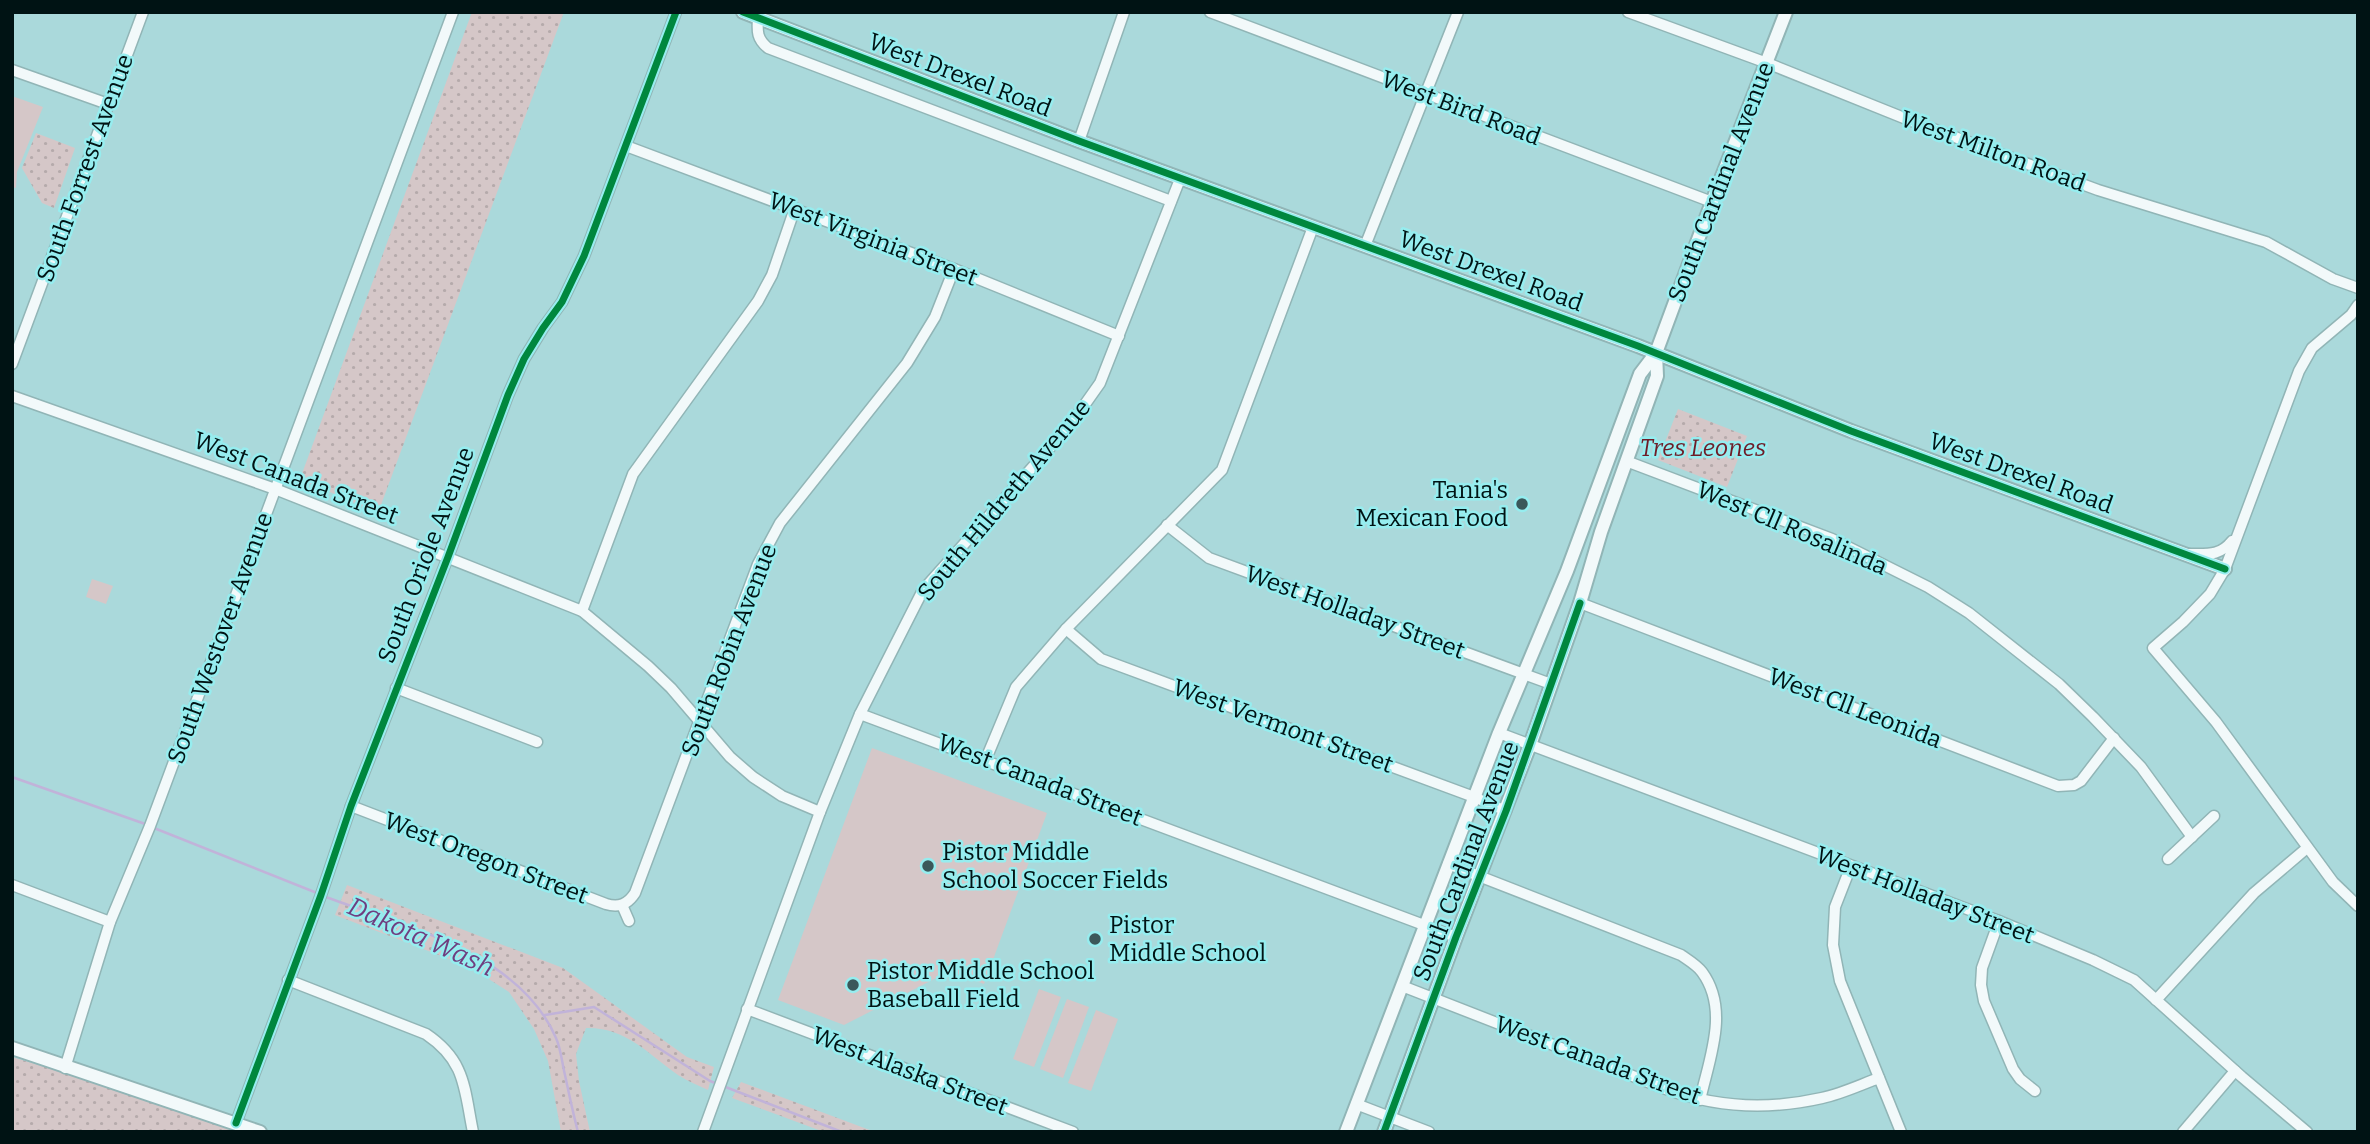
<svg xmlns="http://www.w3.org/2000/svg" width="2370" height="1144" font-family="Bitter,serif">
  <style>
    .green { fill: #d5c7c8 }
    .park { fill: url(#park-dots) }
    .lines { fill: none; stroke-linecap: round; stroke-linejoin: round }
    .stream { stroke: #c1b3d9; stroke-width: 2.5 }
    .minor-casing { stroke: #91b5b6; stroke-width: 13 }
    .tertiary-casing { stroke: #91b5b6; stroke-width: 16 }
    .secondary-casing { stroke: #91b5b6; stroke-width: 16 }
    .minor { stroke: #f2f9fa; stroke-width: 10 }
    .tertiary { stroke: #f2f9fa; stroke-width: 12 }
    .secondary { stroke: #f2f9fa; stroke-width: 12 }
    .cycleway-casing { stroke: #96edef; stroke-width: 11 }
    .cycleway { stroke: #00873e; stroke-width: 7 }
    .poi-dot { fill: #3b585a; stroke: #96edef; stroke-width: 2.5 }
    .labels { text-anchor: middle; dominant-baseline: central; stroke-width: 5; stroke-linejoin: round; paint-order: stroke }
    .street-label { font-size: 24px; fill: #001314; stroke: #96edef }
    .park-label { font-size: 24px; font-style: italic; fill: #6f1c27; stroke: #96edef }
    .poi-label { font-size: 24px; fill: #001314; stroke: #96edef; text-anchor: start }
    .water-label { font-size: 26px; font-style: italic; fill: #703e7f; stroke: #96edef }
  </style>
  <defs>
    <pattern id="park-dots" width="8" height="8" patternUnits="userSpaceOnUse" patternTransform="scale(1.75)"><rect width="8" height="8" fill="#d5c7c8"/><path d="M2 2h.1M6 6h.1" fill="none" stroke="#b5aaab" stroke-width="1.8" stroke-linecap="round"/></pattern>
  </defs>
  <rect width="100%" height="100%" fill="#aad9db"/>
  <g class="green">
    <polygon points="12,96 43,107 17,172 16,188 12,187"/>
    <polygon points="92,579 113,586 106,604 86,597"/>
    <polygon points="872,748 1047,813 984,984 950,971 844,1025 778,1000"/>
    <polygon points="1039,989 1061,997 1034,1067 1013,1059"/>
    <polygon points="1067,999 1089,1007 1063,1078 1040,1069"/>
    <polygon points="1096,1010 1118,1019 1091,1091 1068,1083"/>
  </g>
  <g class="park">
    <polygon points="472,12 564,12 378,513 300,479"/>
    <polygon points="36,133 75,148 54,208 42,203 22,168"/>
    <polygon points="1678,409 1747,436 1727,487 1658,460"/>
    <path d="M 347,885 L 563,968 L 687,1057 L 714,1067 L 708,1090 C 698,1085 687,1081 678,1075 C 648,1054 626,1027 586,1028 L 576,1054 L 579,1081 L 590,1132 L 561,1132 L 548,1061 L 534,1029 L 509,992 L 470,967 L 335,915 Z"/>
    <polygon points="12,1057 126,1091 243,1132 12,1132"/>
    <polygon points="741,1082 875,1132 824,1132 732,1098"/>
  </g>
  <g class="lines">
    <g class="stream">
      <polyline points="12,777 148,825"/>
      <polyline points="154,828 317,893"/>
      <path d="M 323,896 C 404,926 519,952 556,1038 C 561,1049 562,1063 565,1075 C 569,1094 573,1113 578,1132"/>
      <polyline points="545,1015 594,1007 710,1081 842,1132"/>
    </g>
    <g class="minor-casing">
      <g id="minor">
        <polyline points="1210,12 1712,202"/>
        <polyline points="1628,12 1767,63 1909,120 2098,190 2266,242 2333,279 2358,288"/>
        <path d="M 758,18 C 757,32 757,39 768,48 L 1171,201"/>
        <polyline points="12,70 108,104"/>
        <polyline points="1079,141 1124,12"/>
        <polyline points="626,146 954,269 1119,336"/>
        <polyline points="1365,246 1458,12"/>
        <polyline points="2358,305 2351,315 2312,348 2299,371 2225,569 2210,594 2183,622 2153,648 2216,722 2333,882 2358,906"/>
        <polyline points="12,364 143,12"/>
        <polyline points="12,396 275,489 582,611 648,666 671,688 730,757 753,777 782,796 820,812"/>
        <polyline points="1626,461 1832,539 1928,587 1969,613 2059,684 2093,717 2141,767 2192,837"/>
        <polyline points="1167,525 1209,558 1551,684"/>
        <path d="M 2189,554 C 2208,554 2220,556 2232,541"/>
        <polyline points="1580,603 2058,786 2074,785 2081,781 2114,738"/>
        <polyline points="582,611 633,474 758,301 772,275 795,208"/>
        <polyline points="1066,629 1101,659 1474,797 1506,811"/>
        <polyline points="396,688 537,742"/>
        <polyline points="860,714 1456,937"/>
        <polyline points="1499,733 1999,921 2093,960 2134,980 2242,1077 2307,1132"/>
        <polyline points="986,759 1016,687 1066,629 1222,470 1313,227"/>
        <path d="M 351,806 L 606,904 C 619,908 628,904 635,893 L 758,564 L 780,523 L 907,363 L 935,317 L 954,269"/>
        <polyline points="2168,859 2214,816"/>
        <path d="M 1448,864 L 1681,955 C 1688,960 1697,965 1702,972 C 1730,1010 1709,1059 1700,1100"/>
        <polyline points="1851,866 1835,907 1833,945 1840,981 1901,1132"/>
        <polyline points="12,885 110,922"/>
        <polyline points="622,905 629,921"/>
        <polyline points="1999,921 1982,968 1981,985 1984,1001 2013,1069 2020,1079 2035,1091"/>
        <path d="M 288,980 L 426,1034 C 466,1061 464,1088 473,1132"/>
        <path d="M 1402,986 L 1666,1089 C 1717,1108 1769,1110 1822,1098 C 1841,1094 1860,1085 1879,1078"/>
        <polyline points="2156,1000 2254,893 2307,848"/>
        <polyline points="747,1009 1073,1132"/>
        <polyline points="65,1068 110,922 150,826 453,12"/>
        <polyline points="1356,1104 1429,1132"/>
        <polyline points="236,1123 321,895 351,806 448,557 508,395 524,359 543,328 562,302 584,256 676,12"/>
        <polyline points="703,1132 820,812 860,714 923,590 1071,424 1100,383 1180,179"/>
        <polyline points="2183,1132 2235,1071"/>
      </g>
    </g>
    <g class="tertiary-casing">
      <g id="tertiary">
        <polyline points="743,12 1079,141 1638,346 1851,431 2225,569"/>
        <polyline points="12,1048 260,1132"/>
      </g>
    </g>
    <g class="secondary-casing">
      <g id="secondary">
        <polyline points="1346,1132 1499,733 1567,571 1640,374 1656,353 1712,202 1786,12"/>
        <polyline points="1384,1132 1456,937 1530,745 1580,603 1601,532 1657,376 1656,353"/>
      </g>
    </g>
    <use href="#minor" class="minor"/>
    <use href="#tertiary" class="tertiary"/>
    <use href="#secondary" class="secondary"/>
    <g class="cycleway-casing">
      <g id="cycleway">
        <polyline points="743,12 1079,141 1638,346 1851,431 2225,569"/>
        <polyline points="236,1123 321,895 351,806 448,557 508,395 524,359 543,328 562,302 584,256 676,12"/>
        <polyline points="1384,1132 1456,937 1506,811 1580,603"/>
      </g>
    </g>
    <use href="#cycleway" class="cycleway"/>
  </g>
  <g class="poi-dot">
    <circle cx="1522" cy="504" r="7"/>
    <circle cx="928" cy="866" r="7"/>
    <circle cx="1095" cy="939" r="7"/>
    <circle cx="853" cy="985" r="7"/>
  </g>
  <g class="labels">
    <g class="street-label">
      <text transform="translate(960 75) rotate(21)">West Drexel Road</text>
      <text transform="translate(1461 108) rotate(21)">West Bird Road</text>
      <text transform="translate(1993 151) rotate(20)">West Milton Road</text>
      <text transform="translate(85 168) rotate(-70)">South Forrest Avenue</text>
      <text transform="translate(1721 182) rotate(-69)">South Cardinal Avenue</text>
      <text transform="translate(873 239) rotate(21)">West Virginia Street</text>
      <text transform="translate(1491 271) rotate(20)">West Drexel Road</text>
      <text transform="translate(2021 473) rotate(20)">West Drexel Road</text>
      <text transform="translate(296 478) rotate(21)">West Canada Street</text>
      <text transform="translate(1004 500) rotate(-50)">South Hildreth Avenue</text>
      <text transform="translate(1792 528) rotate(23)">West Cll Rosalinda</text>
      <text transform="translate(426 555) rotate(-69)">South Oriole Avenue</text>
      <text transform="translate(1355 612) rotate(20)">West Holladay Street</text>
      <text transform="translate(220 638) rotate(-70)">South Westover Avenue</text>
      <text transform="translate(729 650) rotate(-69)">South Robin Avenue</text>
      <text transform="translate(1855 708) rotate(21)">West Cll Leonida</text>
      <text transform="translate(1283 726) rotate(20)">West Vermont Street</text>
      <text transform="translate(1040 780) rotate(21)">West Canada Street</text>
      <text transform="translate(486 858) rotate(21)">West Oregon Street</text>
      <text transform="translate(1466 861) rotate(-69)">South Cardinal Avenue</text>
      <text transform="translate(1925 895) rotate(21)">West Holladay Street</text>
      <text transform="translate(1598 1060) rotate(20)">West Canada Street</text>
      <text transform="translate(910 1071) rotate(21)">West Alaska Street</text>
    </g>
    <g class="park-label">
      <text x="1703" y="448">Tres Leones</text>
    </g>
    <g class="poi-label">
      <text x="1508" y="490" text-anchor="end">Tania's<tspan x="1508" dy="28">Mexican Food</tspan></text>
      <text x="942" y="852">Pistor Middle<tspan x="942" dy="28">School Soccer Fields</tspan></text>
      <text x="1109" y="925">Pistor<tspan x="1109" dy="28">Middle School</tspan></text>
      <text x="867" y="971">Pistor Middle School<tspan x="867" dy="28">Baseball Field</tspan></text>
    </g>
    <g class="water-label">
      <text transform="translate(421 937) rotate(24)">Dakota Wash</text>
    </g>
  </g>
  <rect width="2370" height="1144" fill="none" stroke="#001314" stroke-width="28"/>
</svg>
